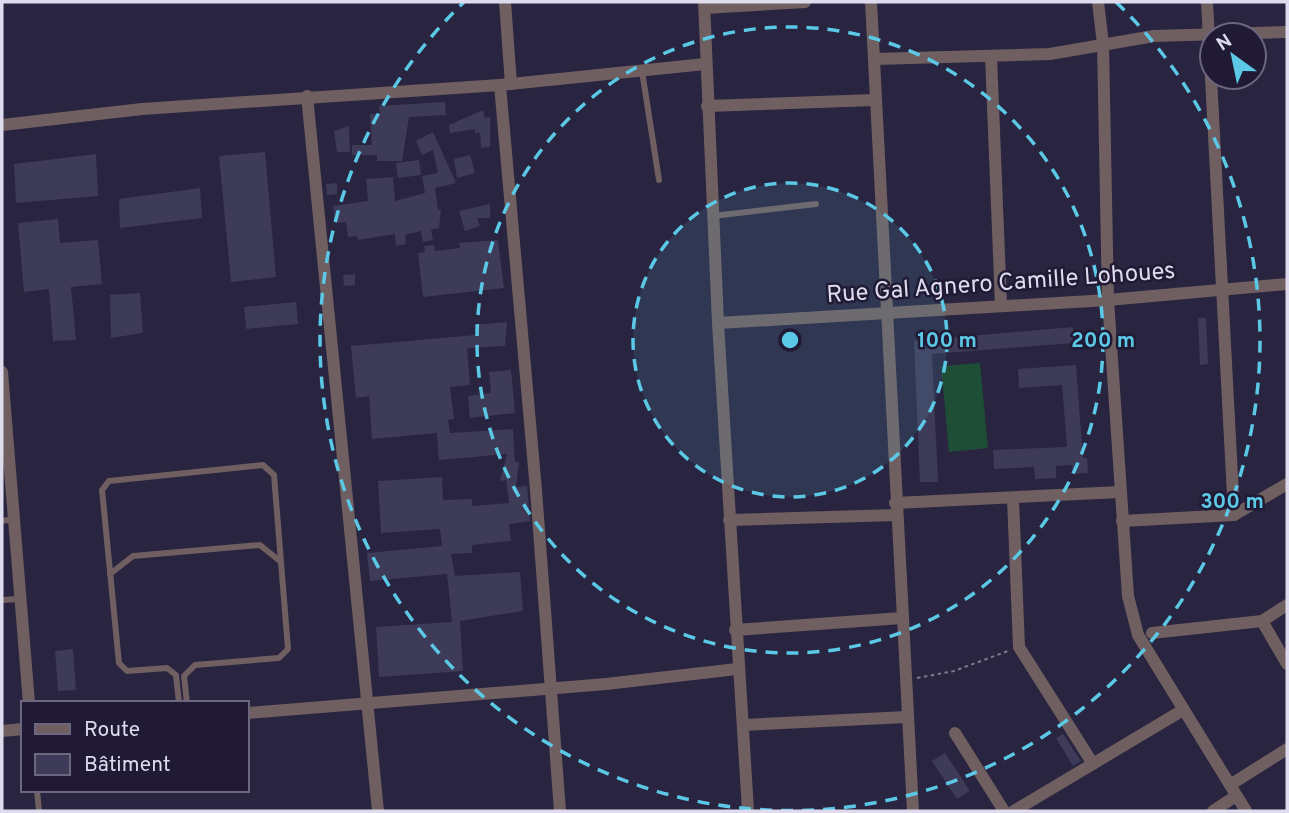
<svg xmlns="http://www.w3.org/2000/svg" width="1289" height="813" font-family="Overpass,sans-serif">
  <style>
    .green { fill: #1e4e35 }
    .building { fill: #3e3b58 }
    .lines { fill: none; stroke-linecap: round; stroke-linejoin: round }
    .path { stroke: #7d7990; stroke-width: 2; stroke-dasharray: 3.5 3.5; stroke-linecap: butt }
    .service { stroke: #705f60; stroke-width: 6 }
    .minor { stroke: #705f60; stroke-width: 12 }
    .ring { fill: none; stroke: #5bc8e6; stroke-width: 3.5; stroke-dasharray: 12 9 }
    .labels { text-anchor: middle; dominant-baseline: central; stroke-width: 5; stroke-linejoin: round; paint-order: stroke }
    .street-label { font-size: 24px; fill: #dddbed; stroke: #201a34 }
    .centre { fill: #5bc8e6; stroke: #201a34; stroke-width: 3.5 }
    .ring-label { font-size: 21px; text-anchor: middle; font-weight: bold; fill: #5bc8e6; stroke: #201a34; stroke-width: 5; stroke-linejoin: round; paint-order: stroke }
  </style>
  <rect width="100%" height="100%" fill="#29243f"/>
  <polygon class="green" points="980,363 988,448 949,452 941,366"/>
  <g class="building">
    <polygon points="445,102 446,115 409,117 402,161 377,161 377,155 352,155 352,145 372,145 370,114 380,114 379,106"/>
    <polygon points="483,110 485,118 490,117 490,147 481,148 480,133 475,133 475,129 450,133 449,125"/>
    <polygon points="349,126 350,152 337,152 334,131"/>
    <polygon points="433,132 456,183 435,188 438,210 441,210 439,228 431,230 433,240 423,242 421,231 405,235 406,244 396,246 395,234 358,240 357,236 348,237 346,222 335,223 333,206 368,201 366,179 393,177 395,201 425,193 422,176 438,173 433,150 422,155 416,141"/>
    <polygon points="265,152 276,277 231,282 219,156"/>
    <polygon points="96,154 98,196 16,203 14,164"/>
    <polygon points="470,155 475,173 457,178 454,159"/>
    <polygon points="419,160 421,175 398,178 396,163"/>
    <polygon points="337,183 337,194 327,195 326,184"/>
    <polygon points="200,188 202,218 120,228 119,199"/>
    <polygon points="490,204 490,218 477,218 480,226 465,231 459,211"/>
    <polygon points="58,219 60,243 98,240 102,284 71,287 76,340 53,341 49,289 24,292 18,223"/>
    <polygon points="498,240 504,288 423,297 418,253 425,252 424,246 434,245 435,251 460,248 459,243"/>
    <polygon points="355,274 355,285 344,286 343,275"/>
    <polygon points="140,293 143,333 111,338 110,295"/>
    <polygon points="296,302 298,324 246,329 244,307"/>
    <polygon points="1198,318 1206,318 1208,364 1200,365"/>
    <polygon points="507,322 505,346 467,348 470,385 450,387 454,419 448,420 450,433 513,429 515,462 519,462 516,487 527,486 530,521 509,524 511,541 472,545 472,553 451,554 455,576 520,572 523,611 460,621 463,671 379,677 376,627 452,622 447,574 370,581 367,553 442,546 440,529 381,533 378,481 442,477 443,500 472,499 472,506 509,503 506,480 500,481 507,454 439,460 437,433 372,439 369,396 356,398 351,346 476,335 474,325"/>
    <polygon points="1073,327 1074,343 932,354 938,482 920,482 914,341"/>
    <polygon points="1076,365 1083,458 1087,458 1088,473 1073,474 1072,465 1056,466 1056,478 1035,479 1034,467 994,469 993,450 1067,447 1062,385 1019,388 1018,369"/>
    <polygon points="511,370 515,413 470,418 468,396 491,393 489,372"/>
    <polygon points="73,649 76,690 58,691 55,651"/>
    <polygon points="1063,734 1081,761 1073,766 1056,738"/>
    <polygon points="945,753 970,791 957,799 932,761"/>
  </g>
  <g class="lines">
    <polyline class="path" points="917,678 954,671 1008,651"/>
    <g class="service">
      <polyline points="642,71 659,180"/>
      <polyline points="713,216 816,204"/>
      <polyline points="2,521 14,519"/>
      <polyline points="110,574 133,556 260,545 281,562"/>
      <polyline points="2,600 20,599"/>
      <polyline points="179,703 176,675 167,668 127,671 119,663 102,490 109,481 263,465 274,475 288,649 279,658 195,665 184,676 187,703"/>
      <polyline points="37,790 39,811"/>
    </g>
    <g class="minor">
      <polyline points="505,2 511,84"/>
      <polyline points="704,2 718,323 748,811"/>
      <polyline points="871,2 913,811"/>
      <polyline points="1098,2 1103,44 1108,300 1128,596 1138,635 1246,811"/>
      <polyline points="1207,2 1234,515"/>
      <polyline points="705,8 805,2"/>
      <polyline points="991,56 1001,305"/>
      <polyline points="874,59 1050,54 1154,36 1287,32"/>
      <polyline points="500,85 536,490 560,811"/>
      <polyline points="307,96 378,811"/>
      <polyline points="707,106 874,100"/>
      <polyline points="2,125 142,109 500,85 705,64"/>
      <polyline points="718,323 1108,300 1287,284"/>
      <polyline points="2,372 29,703"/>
      <polyline points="1013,499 1019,647 1093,764"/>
      <polyline points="895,503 1120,492"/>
      <polyline points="729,520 896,515"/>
      <polyline points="1122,521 1234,515 1287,484"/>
      <polyline points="1262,621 1287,664"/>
      <polyline points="735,630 902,618"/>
      <polyline points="1152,633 1262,621 1287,605"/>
      <polyline points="247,713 606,684 737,669"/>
      <polyline points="743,725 907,717"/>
      <polyline points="2,731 23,729"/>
      <polyline points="955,733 1004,811"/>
      <polyline points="1230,785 1287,749"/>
      <polyline points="1014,811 1183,710"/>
      <polyline points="1213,811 1236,796"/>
    </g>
  </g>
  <circle cx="790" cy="340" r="157" fill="#5bc8e6" fill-opacity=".12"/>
  <g class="ring">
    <circle cx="790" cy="340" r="157"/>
    <circle cx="790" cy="340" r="313"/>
    <path d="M1116 2A470 470 0 1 1 464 2"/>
  </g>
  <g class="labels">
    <g class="street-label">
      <text transform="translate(1001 284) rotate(-4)">Rue Gal Agnero Camille Lohoues</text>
    </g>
  </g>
  <circle cx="790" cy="340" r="10" class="centre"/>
  <g class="ring-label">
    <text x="947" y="347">100 m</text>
    <text x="1103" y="347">200 m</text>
    <text x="1232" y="508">300 m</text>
  </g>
  <rect width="1289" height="813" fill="none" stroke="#dddbed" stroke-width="7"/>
  <rect x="21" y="701" width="228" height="91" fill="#201a34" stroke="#6c677e" stroke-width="2"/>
  <rect x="35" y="724" width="35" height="10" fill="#705f60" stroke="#6c677e" stroke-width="2"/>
  <text x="84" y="736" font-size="21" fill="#dddbed">Route</text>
  <rect x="35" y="754" width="35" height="21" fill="#3e3b58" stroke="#6c677e" stroke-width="2"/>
  <text x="84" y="771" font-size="21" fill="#dddbed">Bâtiment</text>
  <g transform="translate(1233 56) rotate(327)"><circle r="33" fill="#201a34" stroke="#6c677e" stroke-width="2"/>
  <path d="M0-5L12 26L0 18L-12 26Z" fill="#5bc8e6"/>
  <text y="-10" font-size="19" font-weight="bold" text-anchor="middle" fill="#dddbed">N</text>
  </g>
</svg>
